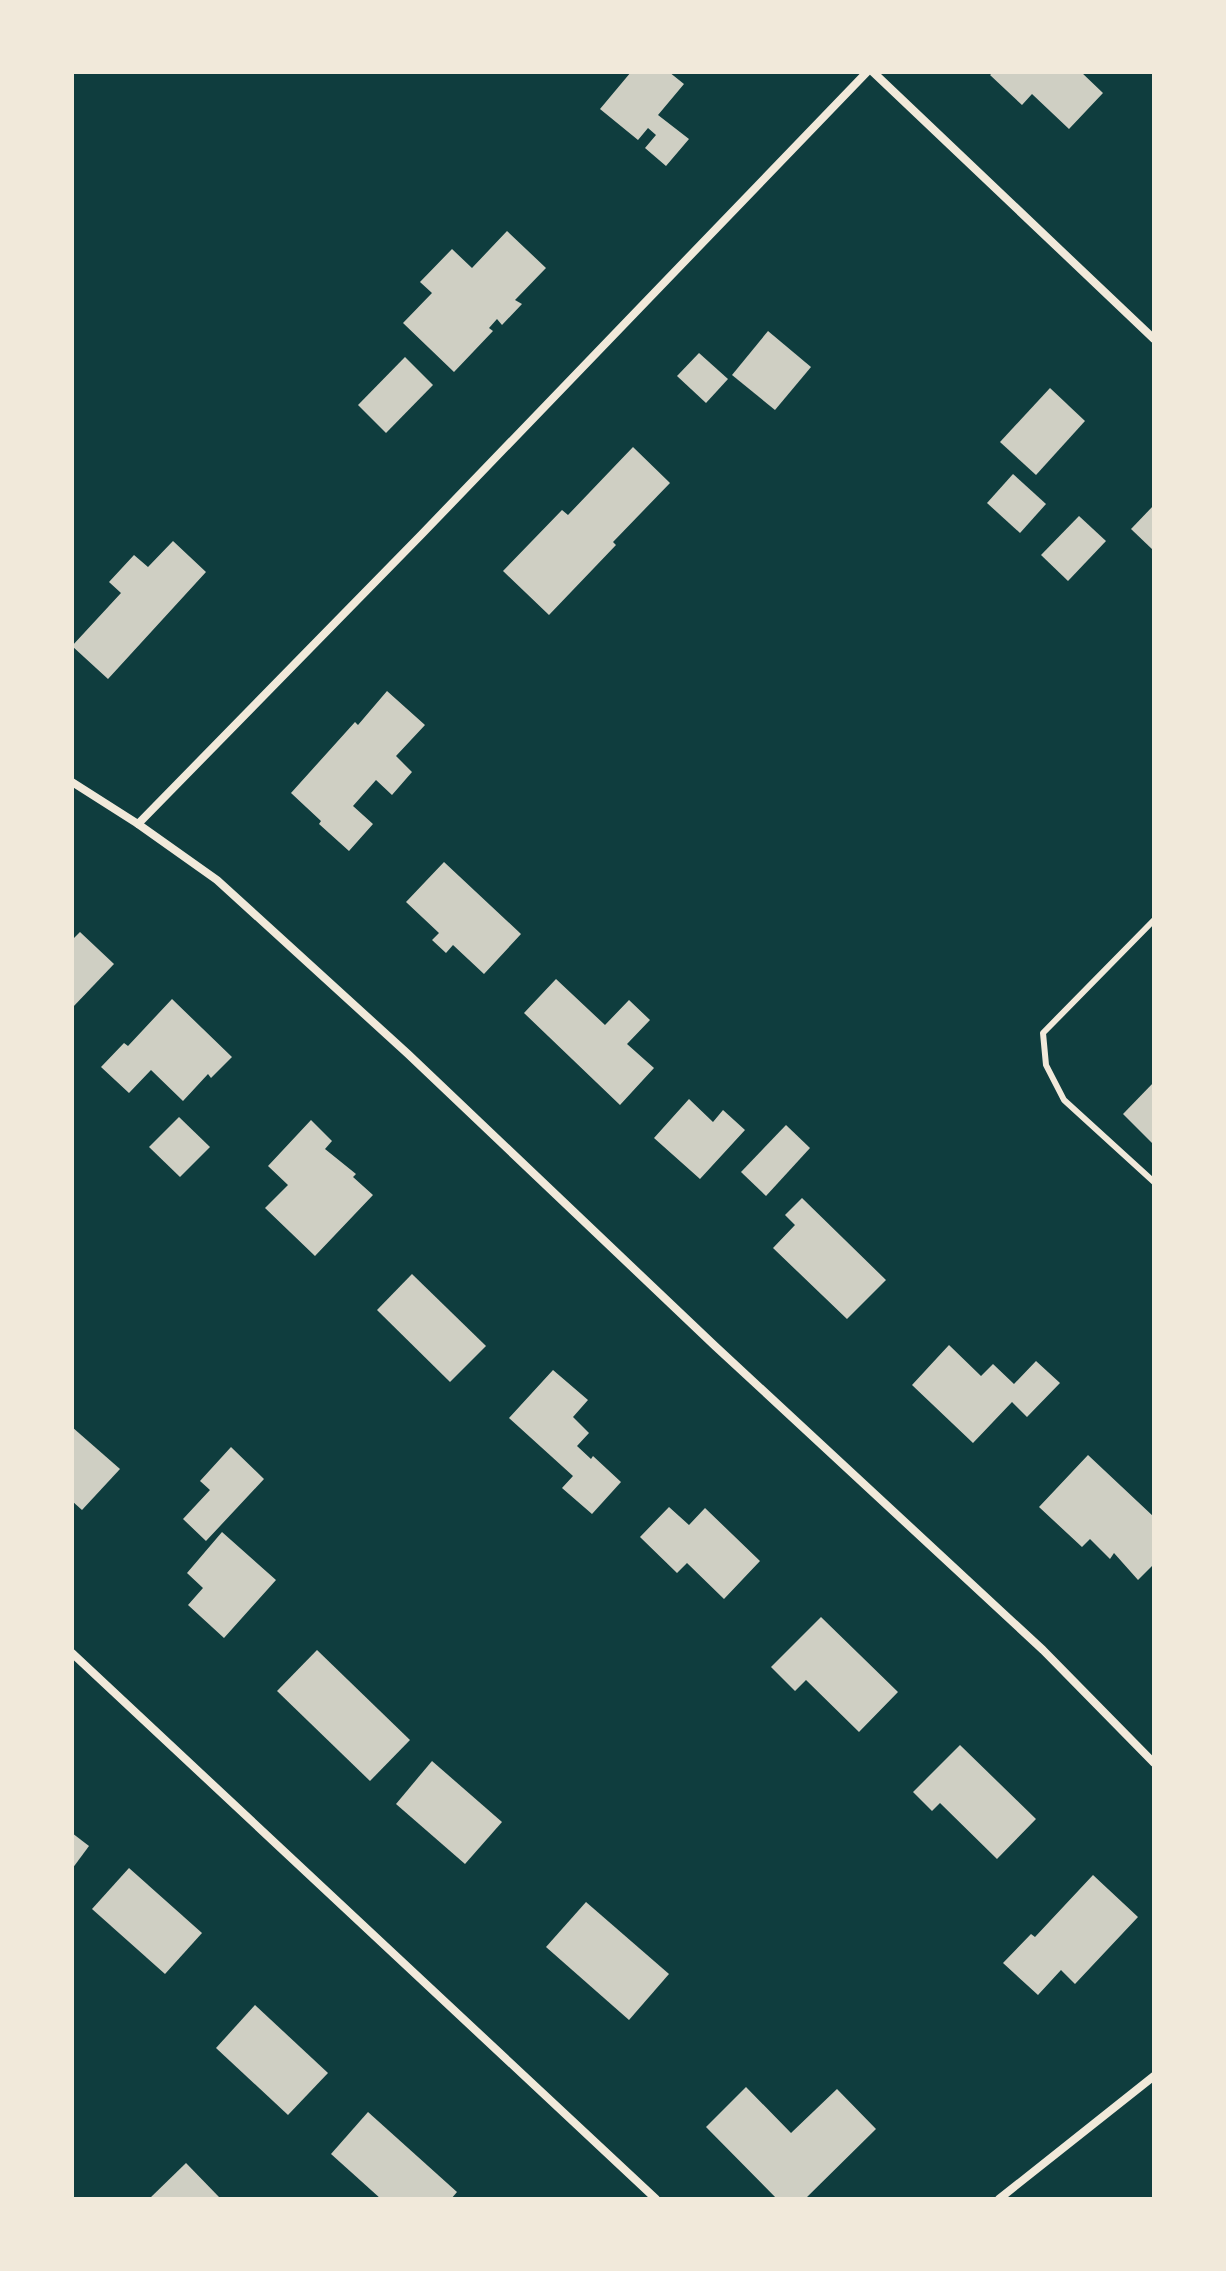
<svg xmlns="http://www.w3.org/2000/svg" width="1226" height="2271" font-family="'Work Sans',sans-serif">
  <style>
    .building { fill: #cfcfc3 }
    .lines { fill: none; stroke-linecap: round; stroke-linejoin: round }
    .service { stroke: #f1e9da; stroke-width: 6 }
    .minor { stroke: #f1e9da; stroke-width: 8 }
  </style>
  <rect width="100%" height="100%" fill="#0f3d3e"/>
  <g class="building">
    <polygon points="631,72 669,72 684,84 658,115 689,139 666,166 645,148 656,135 648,128 638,140 600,109"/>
    <polygon points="993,72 1081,72 1103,93 1069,129 1032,94 1022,105 990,75"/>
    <polygon points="507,231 546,268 515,300 522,304 502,325 497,319 489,328 493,331 454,372 403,323 432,293 420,282 452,249 472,268"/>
    <polygon points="768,331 811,367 775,410 732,375"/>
    <polygon points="699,353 728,379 706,403 677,376"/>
    <polygon points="405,357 433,385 386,433 358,405"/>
    <polygon points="1050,388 1085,421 1036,475 1000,442"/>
    <polygon points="633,447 670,483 613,542 616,545 549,615 503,571 562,510 568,515"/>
    <polygon points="1013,474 1046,504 1020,533 987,503"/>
    <polygon points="1154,505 1154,551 1131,529"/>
    <polygon points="1079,516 1106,541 1068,581 1041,555"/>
    <polygon points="173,541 206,572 108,679 72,646 121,593 109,582 134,555 148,567"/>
    <polygon points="387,691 425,725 396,756 412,772 392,795 376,780 353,806 373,824 349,851 319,824 321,821 291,793 355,722 358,725"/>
    <polygon points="444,862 521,934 484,974 453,945 446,953 432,940 439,933 406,902"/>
    <polygon points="80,932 114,964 72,1008 72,940"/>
    <polygon points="556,979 605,1025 629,1000 650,1020 627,1044 654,1068 620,1105 524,1013"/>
    <polygon points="172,999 232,1057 211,1078 208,1074 183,1101 151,1070 129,1093 101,1067 124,1043 128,1046"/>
    <polygon points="1154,1082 1154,1145 1123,1114"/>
    <polygon points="689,1099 713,1122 723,1110 745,1130 700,1179 654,1138"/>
    <polygon points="179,1117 210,1147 180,1177 149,1147"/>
    <polygon points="311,1120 332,1141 325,1149 356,1174 353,1177 373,1195 315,1256 265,1208 288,1185 268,1166"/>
    <polygon points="786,1125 810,1148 766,1196 741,1172"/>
    <polygon points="802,1198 886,1280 847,1319 773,1248 795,1225 785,1215"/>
    <polygon points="412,1274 486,1346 450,1382 377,1310"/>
    <polygon points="949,1345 981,1376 993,1364 1014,1384 1036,1361 1060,1383 1027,1417 1012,1402 973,1443 912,1385"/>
    <polygon points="553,1370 588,1400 573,1417 589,1433 577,1446 591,1459 593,1456 621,1482 592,1514 562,1488 573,1476 509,1418"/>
    <polygon points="72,1427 120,1469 82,1510 72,1501"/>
    <polygon points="231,1447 264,1479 206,1541 183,1519 210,1490 200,1481"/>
    <polygon points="1088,1455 1154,1517 1154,1564 1138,1580 1114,1553 1110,1559 1090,1539 1082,1547 1039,1507"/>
    <polygon points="669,1507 689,1525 705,1508 760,1561 724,1599 687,1563 677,1573 640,1537"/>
    <polygon points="222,1532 276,1580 224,1638 188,1605 203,1588 187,1573"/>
    <polygon points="821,1617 898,1692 859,1732 806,1680 795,1691 771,1667"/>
    <polygon points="317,1650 410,1740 370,1781 277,1691"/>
    <polygon points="960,1745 1036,1819 997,1859 940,1803 932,1811 913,1792"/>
    <polygon points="432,1761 502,1822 465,1864 396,1804"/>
    <polygon points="72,1833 89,1846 72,1869"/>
    <polygon points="129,1868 202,1933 165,1974 92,1909"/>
    <polygon points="1093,1875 1138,1917 1075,1984 1061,1970 1038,1995 1003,1963 1031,1934 1035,1937"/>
    <polygon points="586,1902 669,1974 629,2020 546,1947"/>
    <polygon points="255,2005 328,2073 288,2115 216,2048"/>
    <polygon points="746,2087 791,2133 837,2089 876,2129 805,2199 777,2199 706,2127"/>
    <polygon points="368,2112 457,2192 451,2199 381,2199 331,2154"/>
    <polygon points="186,2163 219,2197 149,2199"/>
  </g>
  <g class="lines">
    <polyline class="service" points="1154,920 1043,1033 1046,1065 1064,1100 1154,1182"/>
    <g class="minor">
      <polyline points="873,72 1154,339"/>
      <polyline points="72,782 138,824 217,880 408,1054 715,1346 1043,1650 1154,1763"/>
      <polyline points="138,824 421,535 867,72"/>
      <polyline points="72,1653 656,2199"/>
      <polyline points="999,2199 1154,2076"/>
    </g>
  </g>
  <rect width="1226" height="2271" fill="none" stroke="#f1e9da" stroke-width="148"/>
</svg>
